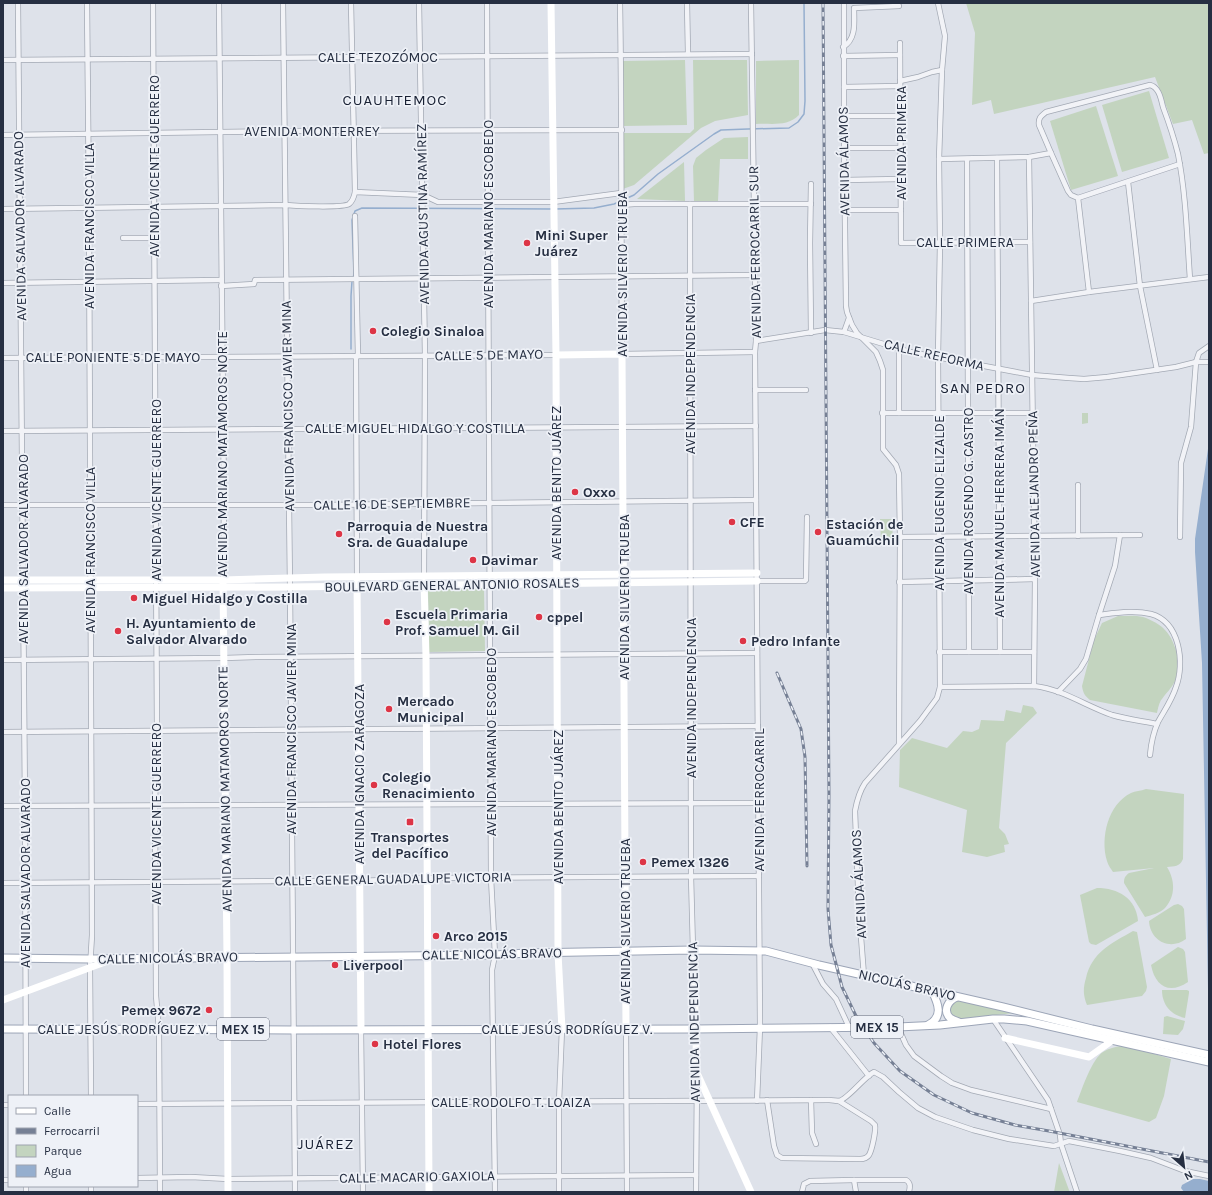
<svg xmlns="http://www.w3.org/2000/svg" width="1212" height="1195" font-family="Karla,sans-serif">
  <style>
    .green { fill: #c3d4bf }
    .water { fill: #95aece }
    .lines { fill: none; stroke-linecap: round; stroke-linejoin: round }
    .stream { stroke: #95aece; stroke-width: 1.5 }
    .street-casing { stroke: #a3a9b4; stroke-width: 6 }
    .primary-casing { stroke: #9ca5b7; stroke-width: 9 }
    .street { stroke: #f2f3f7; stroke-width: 4.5 }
    .secondary { stroke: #fff; stroke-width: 7 }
    .primary { stroke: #fff; stroke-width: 7 }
    .rail-casing { stroke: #768095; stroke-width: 3 }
    .rail { stroke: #eef1f7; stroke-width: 1.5; stroke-dasharray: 4.5; stroke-linecap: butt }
    .poi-dot { fill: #dd3546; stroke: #eef1f7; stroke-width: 1.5 }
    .labels { text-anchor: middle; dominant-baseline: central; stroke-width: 3.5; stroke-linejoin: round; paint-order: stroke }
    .shield { fill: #eef1f7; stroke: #626978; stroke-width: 1 }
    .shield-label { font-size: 13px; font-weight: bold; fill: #262f42 }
    .street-label { font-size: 14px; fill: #262f42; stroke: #eef1f7 }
    .poi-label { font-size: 14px; font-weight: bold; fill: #262f42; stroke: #eef1f7; text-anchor: start }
    .neighbourhood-label { font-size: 15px; letter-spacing: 1px; fill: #182033; stroke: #eef1f7 }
  </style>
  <rect width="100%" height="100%" fill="#dee2ea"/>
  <g class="green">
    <polygon points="966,3 1209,3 1209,153 1204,154 1192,120 1173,124 1155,77 994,114 991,100 972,105 975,33"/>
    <polygon points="685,60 687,125 623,126 622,61"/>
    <polygon points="693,60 747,60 748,115 715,121 701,128 634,185 620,190 622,133 690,133 694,129"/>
    <path d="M 799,60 L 799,115 C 787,127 773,123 756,124 L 756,61 Z"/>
    <polygon points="1149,91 1169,158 1122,172 1102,105"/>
    <polygon points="1096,106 1118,176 1071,190 1050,121"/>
    <polygon points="748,137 748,159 720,159 718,201 694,202 693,166 696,158 706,150 724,138"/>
    <polygon points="684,162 685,201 637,199"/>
    <polygon points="1082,413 1088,413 1088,423 1082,424"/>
    <polygon points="880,519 892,519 893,542 881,542"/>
    <polygon points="484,588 485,651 429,652 428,589"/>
    <path d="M 1118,616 C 1126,616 1135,615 1143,617 C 1149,619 1157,623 1162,627 C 1176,639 1182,664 1175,681 C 1171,689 1167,692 1162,699 C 1159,702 1158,709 1157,713 L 1090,700 C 1085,696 1083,693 1082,686 L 1094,640 L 1102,623 Z"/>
    <polygon points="1023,705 1033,707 1037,713 1006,743 999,828 1005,834 1009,844 1004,845 1005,852 987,857 962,852 967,810 899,787 900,750 912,738 947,748 963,731 972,732 979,729 981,720 1004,721 1006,710 1021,713"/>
    <path d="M 1146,789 L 1184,794 L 1183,859 C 1180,867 1174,866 1167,867 C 1175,880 1176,896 1165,908 C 1160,913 1152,915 1145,917 L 1124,883 C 1124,878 1125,876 1129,873 L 1154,868 L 1113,872 C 1111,869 1108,865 1107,861 C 1100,838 1108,804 1131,793 C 1135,791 1141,791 1146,789 Z"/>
    <path d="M 1097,888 C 1118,888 1136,898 1138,921 L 1096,945 L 1091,944 L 1089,942 L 1080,895 Z"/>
    <path d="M 1178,904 L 1182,906 L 1184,909 L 1186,939 C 1170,951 1150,941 1149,921 L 1174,905 Z"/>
    <path d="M 1133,931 L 1137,932 L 1147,987 L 1146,991 L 1142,996 L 1087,1005 C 1083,995 1083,988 1086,978 C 1092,952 1112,943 1133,931 Z"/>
    <path d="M 1178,947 L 1183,949 L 1185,952 L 1188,982 C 1169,995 1155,986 1151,965 Z"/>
    <path d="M 1162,990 L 1187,990 L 1189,991 L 1189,993 L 1185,1018 C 1171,1015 1162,1005 1162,990 Z"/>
    <path d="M 956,1001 L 959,1001 L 1015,1013 L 959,1019 C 951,1017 949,1011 951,1004 Z"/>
    <polygon points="1167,1016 1185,1021 1183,1029 1178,1035 1163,1034 1164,1017"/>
    <path d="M 1121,1046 L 1131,1047 L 1171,1059 L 1164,1096 L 1156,1118 L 1149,1122 L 1077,1102 C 1082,1089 1092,1059 1103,1052 C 1109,1048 1115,1047 1121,1046 Z"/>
    <polygon points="1059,1163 1069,1190 1070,1192 1054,1192"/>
  </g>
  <g class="water">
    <polygon points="1209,442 1209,991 1208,989 1202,663 1195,552 1195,539"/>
    <polygon points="1193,1179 1200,1179 1209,1181 1209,1192 1184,1192 1181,1188 1182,1185"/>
  </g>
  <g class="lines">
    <g class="stream">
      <polyline points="555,209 594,208 614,204 634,195 658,174 714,134 721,130 748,129 789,128 798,122 804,114 805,101 804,3"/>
      <polyline points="353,277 354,275 352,220 355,211 362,208 552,209"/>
      <polyline points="351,349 351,296 352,281"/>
    </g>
    <g class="street-casing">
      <g id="street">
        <polyline points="18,3 25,806 26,1096"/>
        <polyline points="87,3 89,208 92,935 90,968 91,1096"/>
        <polyline points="153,3 157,732 155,805 156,996 159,1029 160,1192"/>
        <polyline points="219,3 224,505 223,580"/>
        <polyline points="283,3 290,587 295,1192"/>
        <polyline points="351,3 355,192"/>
        <polyline points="419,3 425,356 424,577"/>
        <polyline points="487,3 491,878 495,955 492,970 495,1192"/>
        <path d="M 620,3 C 622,120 621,237 622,354 L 755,352"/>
        <polyline points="687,3 688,54"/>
        <polyline points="751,3 756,341 755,352 760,1027 757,1101"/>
        <polyline points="844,3 844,148 846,306 847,312 852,325 857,333 876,352 880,361 883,370 883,449 896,465 899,474 900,537 899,744"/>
        <polyline points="900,43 901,243 1030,242"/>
        <path d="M 843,47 C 857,39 854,21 854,8 L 899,6"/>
        <polyline points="843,56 900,55"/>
        <polyline points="3,60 752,54"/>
        <polyline points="900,81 918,77 932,72 942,70"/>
        <polyline points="844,87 900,86"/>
        <polyline points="844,116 901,116"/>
        <polyline points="3,135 285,131 622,130"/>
        <polyline points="844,148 901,148"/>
        <polyline points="1029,157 1035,579 1034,686"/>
        <polyline points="997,158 1000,652"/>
        <polyline points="939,159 1029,157 1051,153"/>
        <polyline points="967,159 969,652"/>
        <polyline points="844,180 901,179"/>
        <polyline points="1128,182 1140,286 1157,370"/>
        <polyline points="1078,198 1180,164"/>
        <polyline points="690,204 691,876 693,950"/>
        <polyline points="621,205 634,204 811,204"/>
        <path d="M 3,209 L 286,205 C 296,206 343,208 349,204 C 353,201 354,197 355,192 L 423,195 L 438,202 L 553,202 L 621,193"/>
        <polyline points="845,210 901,210"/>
        <polyline points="355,216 358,356"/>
        <polyline points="123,238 154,238"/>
        <polyline points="3,283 221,280"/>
        <polyline points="221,286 254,284 255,280 755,275"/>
        <path d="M 1089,292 L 1078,198 L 1071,195 L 1068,191 L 1051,153 L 1039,125 C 1038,118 1041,116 1046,112 L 1150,85 C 1159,87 1161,99 1163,107 C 1169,123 1174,138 1178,154 C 1186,194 1187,237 1190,279"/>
        <polyline points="1031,301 1089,292 1209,277"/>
        <polyline points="844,332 849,318"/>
        <polyline points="811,333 810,243 811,184"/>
        <polyline points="756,341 825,330 844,332 910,352 1032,375 1069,378 1084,379 1107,377 1176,367 1196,362 1209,362"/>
        <polyline points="356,356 357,578"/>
        <polyline points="3,358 556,355"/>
        <polyline points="755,390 806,390"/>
        <polyline points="882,413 1032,413"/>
        <polyline points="899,413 899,349"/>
        <polyline points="3,431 756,426"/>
        <polyline points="1078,485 1078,536"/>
        <polyline points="3,505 322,505 756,500"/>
        <polyline points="900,537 1140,535"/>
        <polyline points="1180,537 1181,463 1191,427 1196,362 1199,353 1209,346"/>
        <polyline points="757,581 805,581 806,580 807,517"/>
        <polyline points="899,582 1035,579"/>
        <path d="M 1099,615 C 1116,613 1134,610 1151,614 C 1180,622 1185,663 1176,687 C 1172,700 1164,711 1158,722 C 1153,733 1151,744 1150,755"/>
        <polyline points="939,652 1034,652"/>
        <polyline points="3,660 224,658 257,657 757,653"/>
        <path d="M 940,687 L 1034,686 C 1062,689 1086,706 1112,715 C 1126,719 1142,721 1157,724"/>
        <polyline points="1058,692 1080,669 1086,659 1099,615 1115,566 1120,535"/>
        <polyline points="3,732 758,726"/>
        <polyline points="3,806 758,803"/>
        <polyline points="3,883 292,881 360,881 427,878 759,876"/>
        <polyline points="812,963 823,984 836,999 849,1027"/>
        <path d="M 864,976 L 859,911 L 855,811 C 857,800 859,792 865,783 L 920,721 L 937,698 L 940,687 L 938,357 L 940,243 L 939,159 L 942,70 L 945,36 L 938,3"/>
        <polyline points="993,1019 1048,1100 1060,1135 1061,1144 1077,1192"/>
        <polyline points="830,1027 869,1076"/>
        <polyline points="898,1027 906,1045 914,1056 941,1076 952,1083 971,1090 1051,1109"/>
        <polyline points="626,1029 627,1192"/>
        <polyline points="361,1030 363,1192"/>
        <path d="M 767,1100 L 774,1146 L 777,1155 L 782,1158 L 860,1159 C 864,1159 867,1158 869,1155 C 872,1150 876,1131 875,1125 L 871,1121 L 839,1101"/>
        <polyline points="811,1100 812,1133 816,1144"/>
        <path d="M 137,1104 L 829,1100 C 832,1100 836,1101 839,1101 C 848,1099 864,1077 874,1072 L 883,1077 L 899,1092 L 918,1108 L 935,1117 L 973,1130 L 1009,1139 L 1054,1146 L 1069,1141 L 1120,1151 L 1151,1158 L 1185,1171 L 1209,1176"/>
        <polyline points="3,1105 9,1105"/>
        <polyline points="137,1178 191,1177 228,1179 696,1175"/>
        <polyline points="3,1180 9,1180"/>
        <polyline points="854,1180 856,1192"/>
        <polyline points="26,1186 26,1192"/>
        <polyline points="91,1186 91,1192"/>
        <polyline points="559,1192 559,1102 562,1029"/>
        <polyline points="696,1192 697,1075"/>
        <path d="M 802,1192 L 804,1184 L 810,1181 L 854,1180 L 906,1180 C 911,1183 910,1187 909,1192"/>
      </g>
    </g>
    <g class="primary-casing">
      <g id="primary">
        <polyline points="3,958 91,959 495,955 526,953 693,950 766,951 819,965 1003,1007 1092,1029 1209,1055"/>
        <path d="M 957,997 C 949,1000 942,1010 950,1018 C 953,1020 956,1021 959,1022"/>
        <path d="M 928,1025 C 944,1017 938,1003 932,991"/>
        <polyline points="3,1029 294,1030 695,1029 898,1027 940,1025 993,1019 1004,1019 1027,1021 1209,1062"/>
      </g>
    </g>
    <use href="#street" class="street"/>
    <g class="secondary">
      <polyline points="551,3 556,355 558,953 562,1029"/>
      <polyline points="556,355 622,354 626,1029"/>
      <polyline points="3,580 223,580 324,577 757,573"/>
      <polyline points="424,581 426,656 429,1192"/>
      <polyline points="223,582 227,957 228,1192"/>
      <polyline points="357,582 361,1030"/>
      <polyline points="3,588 290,587 757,581"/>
      <polyline points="693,950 697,1073 751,1192"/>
      <polyline points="3,1000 113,959"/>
      <polyline points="1005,1038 1089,1057 1113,1040"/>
    </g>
    <use href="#primary" class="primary"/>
    <g class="rail-casing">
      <g id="rail">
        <polyline points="823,3 829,794 828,909 831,945 835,960 842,987 857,1018 874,1043 900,1071 934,1095 972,1113 1015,1125 1049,1131 1209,1162"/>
        <polyline points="777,673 801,729 805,757 807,866"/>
      </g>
    </g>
    <use href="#rail" class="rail"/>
  </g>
  <g class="poi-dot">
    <circle cx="527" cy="243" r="4"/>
    <circle cx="373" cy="331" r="4"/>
    <circle cx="575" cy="492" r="4"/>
    <circle cx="732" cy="522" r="4"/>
    <circle cx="818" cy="532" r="4"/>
    <circle cx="339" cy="534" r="4"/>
    <circle cx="473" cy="560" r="4"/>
    <circle cx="134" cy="598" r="4"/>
    <circle cx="539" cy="617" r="4"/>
    <circle cx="387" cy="622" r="4"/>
    <circle cx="118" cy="631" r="4"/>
    <circle cx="743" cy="641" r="4"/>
    <circle cx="389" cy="709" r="4"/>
    <circle cx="374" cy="785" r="4"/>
    <rect x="406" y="818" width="8" height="8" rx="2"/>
    <circle cx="643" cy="862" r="4"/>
    <circle cx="436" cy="936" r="4"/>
    <circle cx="335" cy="965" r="4"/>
    <circle cx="209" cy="1010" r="4"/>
    <circle cx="375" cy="1044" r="4"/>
  </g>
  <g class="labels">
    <g class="shield">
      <rect x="851" y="1016" width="52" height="22" rx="3"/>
      <rect x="217" y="1018" width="52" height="22" rx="3"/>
    </g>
    <g class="shield-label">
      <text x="877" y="1027">MEX 15</text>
      <text x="243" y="1029">MEX 15</text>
    </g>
    <g class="street-label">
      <text x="378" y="57">CALLE TEZOZÓMOC</text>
      <text x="312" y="131">AVENIDA MONTERREY</text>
      <text transform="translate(901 143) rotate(-90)">AVENIDA PRIMERA</text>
      <text transform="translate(844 161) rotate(-91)">AVENIDA ÁLAMOS</text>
      <text transform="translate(154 166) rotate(-90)">AVENIDA VICENTE GUERRERO</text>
      <text transform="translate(423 214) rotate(-91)">AVENIDA AGUSTINA RAMÍREZ</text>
      <text transform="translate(488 214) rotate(-90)">AVENIDA MARIANO ESCOBEDO</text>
      <text transform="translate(20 226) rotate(-91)">AVENIDA SALVADOR ALVARADO</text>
      <text transform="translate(89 226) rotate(-90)">AVENIDA FRANCISCO VILLA</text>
      <text x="965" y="242">CALLE PRIMERA</text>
      <text transform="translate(755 252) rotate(-91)">AVENIDA FERROCARRIL SUR</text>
      <text transform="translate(622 274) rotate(-90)">AVENIDA SILVERIO TRUEBA</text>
      <text transform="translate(489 355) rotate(-1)">CALLE 5 DE MAYO</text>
      <text transform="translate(934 355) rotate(13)">CALLE REFORMA</text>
      <text x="113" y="357">CALLE PONIENTE 5 DE MAYO</text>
      <text transform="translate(690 374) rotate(-90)">AVENIDA INDEPENDENCIA</text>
      <text transform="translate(288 406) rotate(-91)">AVENIDA FRANCISCO JAVIER MINA</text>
      <text x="415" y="428">CALLE MIGUEL HIDALGO Y COSTILLA</text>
      <text transform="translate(222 454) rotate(-90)">AVENIDA MARIANO MATAMOROS NORTE</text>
      <text transform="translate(556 483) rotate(-90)">AVENIDA BENITO JUÁREZ</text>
      <text transform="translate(156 490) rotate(-90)">AVENIDA VICENTE GUERRERO</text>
      <text transform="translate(1034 494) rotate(-91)">AVENIDA ALEJANDRO PEÑA</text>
      <text transform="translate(968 501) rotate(-90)">AVENIDA ROSENDO G. CASTRO</text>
      <text transform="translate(939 503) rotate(-90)">AVENIDA EUGENIO ELIZALDE</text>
      <text transform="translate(392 504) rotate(-1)">CALLE 16 DE SEPTIEMBRE</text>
      <text transform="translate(999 513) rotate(-90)">AVENIDA MANUEL HERRERA IMÁN</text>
      <text transform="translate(23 549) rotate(-90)">AVENIDA SALVADOR ALVARADO</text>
      <text transform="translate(90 550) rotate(-90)">AVENIDA FRANCISCO VILLA</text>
      <text transform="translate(452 585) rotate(-1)">BOULEVARD GENERAL ANTONIO ROSALES</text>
      <text transform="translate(624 597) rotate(-90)">AVENIDA SILVERIO TRUEBA</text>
      <text transform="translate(691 698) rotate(-90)">AVENIDA INDEPENDENCIA</text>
      <text transform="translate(291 729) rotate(-90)">AVENIDA FRANCISCO JAVIER MINA</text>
      <text transform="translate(491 742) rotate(-90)">AVENIDA MARIANO ESCOBEDO</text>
      <text transform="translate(359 774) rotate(-90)">AVENIDA IGNACIO ZARAGOZA</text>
      <text transform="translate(225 789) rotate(-91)">AVENIDA MARIANO MATAMOROS NORTE</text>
      <text transform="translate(759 800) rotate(-90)">AVENIDA FERROCARRIL</text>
      <text transform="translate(558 807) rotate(-90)">AVENIDA BENITO JUÁREZ</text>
      <text transform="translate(156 814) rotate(-90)">AVENIDA VICENTE GUERRERO</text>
      <text transform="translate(25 873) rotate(-90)">AVENIDA SALVADOR ALVARADO</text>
      <text transform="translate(393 879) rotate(-1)">CALLE GENERAL GUADALUPE VICTORIA</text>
      <text transform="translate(859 884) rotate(-93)">AVENIDA ÁLAMOS</text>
      <text transform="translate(625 921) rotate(-90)">AVENIDA SILVERIO TRUEBA</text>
      <text transform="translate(492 954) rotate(-1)">CALLE NICOLÁS BRAVO</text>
      <text transform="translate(168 958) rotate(-1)">CALLE NICOLÁS BRAVO</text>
      <text transform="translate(907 985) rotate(13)">NICOLÁS BRAVO</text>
      <text transform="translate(694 1022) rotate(-91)">AVENIDA INDEPENDENCIA</text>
      <text x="123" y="1029">CALLE JESÚS RODRÍGUEZ V.</text>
      <text x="567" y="1029">CALLE JESÚS RODRÍGUEZ V.</text>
      <text x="511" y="1102">CALLE RODOLFO T. LOAIZA</text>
      <text transform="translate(417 1177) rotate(-1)">CALLE MACARIO GAXIOLA</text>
    </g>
    <g class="poi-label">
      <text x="535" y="235">Mini Super<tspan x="535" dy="16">Juárez</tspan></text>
      <text x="381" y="331">Colegio Sinaloa</text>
      <text x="583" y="492">Oxxo</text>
      <text x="740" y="522">CFE</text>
      <text x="826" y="524">Estación de<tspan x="826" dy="16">Guamúchil</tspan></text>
      <text x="347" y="526">Parroquia de Nuestra<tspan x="347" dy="16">Sra. de Guadalupe</tspan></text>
      <text x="481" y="560">Davimar</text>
      <text x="142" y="598">Miguel Hidalgo y Costilla</text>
      <text x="395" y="614">Escuela Primaria<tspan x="395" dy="16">Prof. Samuel M. Gil</tspan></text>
      <text x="547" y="617">cppel</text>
      <text x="126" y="623">H. Ayuntamiento de<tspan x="126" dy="16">Salvador Alvarado</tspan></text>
      <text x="751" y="641">Pedro Infante</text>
      <text x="397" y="701">Mercado<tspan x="397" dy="16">Municipal</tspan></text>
      <text x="382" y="777">Colegio<tspan x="382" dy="16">Renacimiento</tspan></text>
      <text x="410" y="837" text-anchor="middle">Transportes<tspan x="410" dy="16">del Pacífico</tspan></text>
      <text x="651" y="862">Pemex 1326</text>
      <text x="444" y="936">Arco 2015</text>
      <text x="343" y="965">Liverpool</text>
      <text x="201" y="1010" text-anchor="end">Pemex 9672</text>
      <text x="383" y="1044">Hotel Flores</text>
    </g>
    <g class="neighbourhood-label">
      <text x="395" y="100">CUAUHTEMOC</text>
      <text x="983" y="388">SAN PEDRO</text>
      <text x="326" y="1144">JUÁREZ</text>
    </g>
  </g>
  <rect width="1212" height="1195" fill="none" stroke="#262f42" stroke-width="8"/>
  <rect x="8" y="1095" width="130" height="92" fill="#eef1f7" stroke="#9ea3af"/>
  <rect x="16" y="1108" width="20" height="6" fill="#ffffff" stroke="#9ea3af"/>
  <text x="44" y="1115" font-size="12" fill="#262f42">Calle</text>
  <rect x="16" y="1128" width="20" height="6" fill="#768095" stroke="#9ea3af"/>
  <text x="44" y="1135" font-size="12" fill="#262f42">Ferrocarril</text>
  <rect x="16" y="1145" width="20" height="12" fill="#c3d4bf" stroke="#9ea3af"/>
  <text x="44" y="1155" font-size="12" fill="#262f42">Parque</text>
  <rect x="16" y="1165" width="20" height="12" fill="#95aece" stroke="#9ea3af"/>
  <text x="44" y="1175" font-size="12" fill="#262f42">Agua</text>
  <g transform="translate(1184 1167) rotate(152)" stroke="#eef1f7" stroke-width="3" paint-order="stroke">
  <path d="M0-3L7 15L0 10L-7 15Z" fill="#262f42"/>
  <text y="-6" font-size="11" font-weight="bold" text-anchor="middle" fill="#262f42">N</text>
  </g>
</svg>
